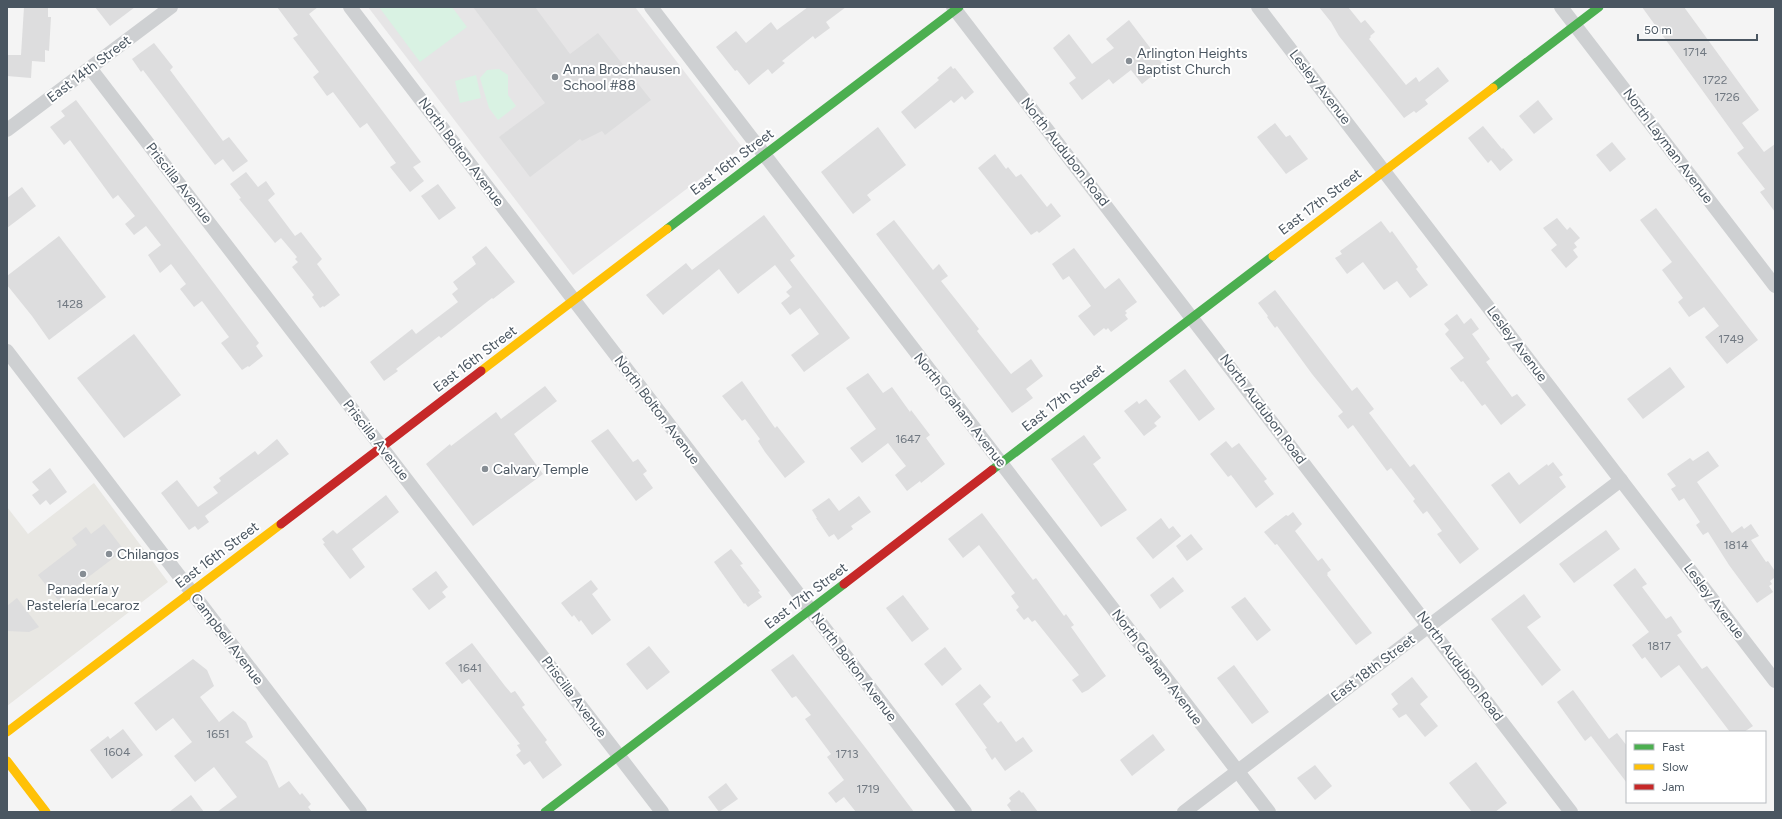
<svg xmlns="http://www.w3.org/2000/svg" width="1782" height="819" font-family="Figtree,sans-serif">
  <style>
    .commercial { fill: #e8e7e3 }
    .education { fill: #e6e5e6 }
    .green { fill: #d9f2e3 }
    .building { fill: #ddddde }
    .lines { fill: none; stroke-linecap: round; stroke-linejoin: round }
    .street { stroke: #ced0d2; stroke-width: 14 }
    .fast { stroke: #4caf50; stroke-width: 9 }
    .slow { stroke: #ffc107; stroke-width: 9 }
    .jam { stroke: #c62828; stroke-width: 9 }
    .poi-dot { fill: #868d94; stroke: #fff; stroke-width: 1.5 }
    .labels { text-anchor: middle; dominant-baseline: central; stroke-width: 4; stroke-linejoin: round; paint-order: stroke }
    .number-label { font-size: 12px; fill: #707881 }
    .poi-label { font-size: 14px; fill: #4a5661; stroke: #fff; text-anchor: start }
    .street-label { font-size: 14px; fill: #4a5661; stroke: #fff }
  </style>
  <rect width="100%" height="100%" fill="#f4f4f4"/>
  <polygon class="commercial" points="94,483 168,582 7,706 7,507 28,534"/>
  <polygon class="education" points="368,7 635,7 742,147 573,275"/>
  <g class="green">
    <polygon points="379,7 452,7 467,27 420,62"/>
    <polygon points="499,69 508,75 508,95 516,106 498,120 489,108 480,78 487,70"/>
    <polygon points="476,75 481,98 460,103 455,81"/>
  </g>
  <g class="building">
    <polygon points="24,7 48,8 48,17 51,17 49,51 45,50 45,62 32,61 31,78 7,76 7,55 21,55"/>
    <polygon points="95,7 135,7 110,26"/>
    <polygon points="277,7 318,7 309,14 421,162 413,167 424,181 410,192 390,167 396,163 367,123 360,128 333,92 327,96 313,77 319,72 293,38 298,35"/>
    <polygon points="473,7 535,7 570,54 598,33 651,100 605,135 602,131 582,141 580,139 530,177 499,137 545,103"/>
    <polygon points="808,7 846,7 826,22 830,28 815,39 813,36 782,61 785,63 772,74 768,69 749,85 737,70 735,71 716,47 736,31 746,43 771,22 777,30"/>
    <polygon points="1319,7 1348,7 1361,23 1365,20 1375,32 1370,36 1371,37 1369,39 1406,85 1416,77 1419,82 1438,67 1449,81 1425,100 1428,104 1416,113 1414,111 1404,118 1339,36 1331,22"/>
    <polygon points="1642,7 1684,7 1759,110 1742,123 1764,152 1775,144 1775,212 1760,192 1765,189 1737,153 1744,148"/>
    <polygon points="1129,20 1164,66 1142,84 1131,70 1113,84 1109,79 1082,100 1069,83 1076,78 1053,48 1069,34 1092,64 1114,48 1106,39"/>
    <polygon points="154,43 173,67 170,70 223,141 229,137 248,161 233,172 223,159 215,165 143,70 141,72 132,59"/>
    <polygon points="951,66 953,69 955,68 974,92 965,100 962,96 954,103 951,100 915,129 901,112 939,80 937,78"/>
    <polygon points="76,100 259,343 256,346 263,356 249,367 248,366 242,370 221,343 229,337 202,301 194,307 180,289 186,284 171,264 160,273 148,255 161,245 146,226 134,235 125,224 135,216 118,195 113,199 70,140 64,145 50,127 65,116 61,111"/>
    <polygon points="1538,100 1553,119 1534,134 1519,116"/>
    <polygon points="1275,123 1286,137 1290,135 1308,159 1286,174 1257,137"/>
    <polygon points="1483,126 1502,149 1503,148 1513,160 1500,171 1491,160 1488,163 1468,138"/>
    <polygon points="878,127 906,165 867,195 871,200 853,214 821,172"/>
    <polygon points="1612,142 1626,159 1610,172 1596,155"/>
    <polygon points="995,154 1006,169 1008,167 1016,177 1021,174 1047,207 1051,203 1061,216 1039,233 1037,231 1031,235 978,168"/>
    <polygon points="246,172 258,187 266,181 275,194 268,200 295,236 301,232 322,259 317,264 340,295 324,307 323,306 320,308 312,297 314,295 292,267 298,262 295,259 297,257 281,238 275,243 239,199 241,198 230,184"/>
    <polygon points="438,184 456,208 439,220 421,196"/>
    <polygon points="22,187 36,206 7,228 7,198"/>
    <polygon points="1656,208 1758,340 1727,364 1705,337 1719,326 1704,307 1689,317 1678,302 1683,298 1662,270 1672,262 1640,220"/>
    <polygon points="764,215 795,256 790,260 850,338 804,372 791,355 819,334 800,308 790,315 781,303 790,296 786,292 792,287 775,265 738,294 719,269 663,315 646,295 686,263 692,270"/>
    <polygon points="1557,218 1567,230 1570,227 1580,238 1574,243 1577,247 1573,250 1578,257 1566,268 1551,250 1557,245 1543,228"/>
    <polygon points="894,220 933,270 939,264 948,276 941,281 979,329 977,331 1011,374 1031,359 1043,376 1026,389 1033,398 1012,413 876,234"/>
    <polygon points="1381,221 1390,233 1392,231 1418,267 1416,269 1428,285 1410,298 1397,281 1384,290 1363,262 1347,274 1335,258 1342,254 1340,251"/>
    <polygon points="59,236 106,297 49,340 32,316 7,285 7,276"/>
    <polygon points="486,246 515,282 493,299 492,298 441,338 439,336 396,369 398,371 384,381 370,362 412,329 416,334 458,302 452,294 458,289 453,282 476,264 472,257"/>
    <polygon points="1074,248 1105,289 1119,278 1137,302 1125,311 1127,313 1125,315 1128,319 1111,332 1108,328 1106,330 1104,328 1094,336 1078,316 1091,306 1069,276 1063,280 1052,264"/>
    <polygon points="1275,290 1352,391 1357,387 1374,409 1369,413 1410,467 1414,464 1479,549 1460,564 1437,534 1442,531 1427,511 1423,514 1413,501 1415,499 1391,468 1387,471 1353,425 1348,429 1338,416 1343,412 1312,374 1277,326 1275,328 1267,317 1268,316 1258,303"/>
    <polygon points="1457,314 1464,324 1471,318 1479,329 1472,334 1490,359 1486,362 1512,397 1517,394 1526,405 1501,425 1485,404 1482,406 1463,381 1461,382 1450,368 1464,358 1445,334 1449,330 1444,324"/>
    <polygon points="134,334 181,395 124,438 77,378"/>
    <polygon points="1670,367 1685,387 1643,419 1627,399"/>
    <polygon points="1185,369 1215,409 1199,421 1169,381"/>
    <polygon points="868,373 883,393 892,387 910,412 911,410 930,435 926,438 945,464 921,483 920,481 907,491 895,475 906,466 888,443 862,463 850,448 876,429 846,388"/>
    <polygon points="742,381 775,428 777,426 805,462 785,478 765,452 758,441 760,439 745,419 742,421 722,396"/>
    <polygon points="545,386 557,401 514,434 543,474 473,526 426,464 450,444 451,446 496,412 501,419"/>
    <polygon points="1146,399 1161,417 1154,423 1157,426 1144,436 1124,411 1137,401 1139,404"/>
    <polygon points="608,429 633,462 638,459 647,471 643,474 653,488 636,501 591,441"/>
    <polygon points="1084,435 1101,458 1093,464 1127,510 1101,527 1051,459"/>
    <polygon points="277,439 289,454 205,516 209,522 198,530 195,526 189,530 161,493 177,480 198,507 218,493 213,487 221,481 219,478 255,451 258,455"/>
    <polygon points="1226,441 1232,448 1239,443 1267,479 1264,481 1274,494 1256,508 1231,475 1228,477 1210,454"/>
    <polygon points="1708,451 1719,466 1697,482 1732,533 1742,526 1744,529 1751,524 1759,536 1751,540 1766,562 1768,561 1775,571 1775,577 1770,581 1772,584 1769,586 1773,592 1757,603 1729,565 1708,532 1703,535 1696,525 1700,522 1684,498 1679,501 1671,489 1676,486 1667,474 1690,458 1693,461"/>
    <polygon points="1553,462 1563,475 1559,477 1566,487 1520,524 1491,485 1509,472 1519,485 1547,464 1548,466"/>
    <polygon points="50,468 67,492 50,505 46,500 40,505 32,495 39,490 32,482"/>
    <polygon points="386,495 399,512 352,549 365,567 350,579 323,544 325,543 322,539 333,530 337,534"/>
    <polygon points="859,496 871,512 851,526 853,529 838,540 834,534 829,537 816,518 817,518 812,510 829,498 839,511"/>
    <polygon points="1293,512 1302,524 1295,531 1318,561 1322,558 1331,570 1327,573 1328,574 1327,575 1372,633 1356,645 1277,544 1275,545 1264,532 1286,515 1288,516"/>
    <polygon points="982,513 1033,580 1036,578 1064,616 1066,614 1074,625 1071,627 1106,676 1088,690 1082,693 1072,680 1079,675 1035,620 1032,622 1028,617 1024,620 1016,610 1019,607 1011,596 1015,593 979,545 963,558 948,539"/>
    <polygon points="1161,518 1169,529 1173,526 1181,536 1153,559 1136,538"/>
    <polygon points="104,524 124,550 58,600 38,575 77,545 72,538 86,527 91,534"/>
    <polygon points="1606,530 1620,549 1574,583 1559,564"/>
    <polygon points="1191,534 1203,549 1187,561 1176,546"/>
    <polygon points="731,549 743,564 740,565 760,591 758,592 762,597 748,607 745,603 744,604 714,562"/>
    <polygon points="1635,568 1647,584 1642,587 1666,619 1671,616 1682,632 1677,635 1702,669 1707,666 1753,726 1744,732 1730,732 1679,665 1661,678 1645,657 1642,659 1632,645 1649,632 1613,585"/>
    <polygon points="436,571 448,587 442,592 446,597 429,610 412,589"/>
    <polygon points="1173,577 1184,591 1160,609 1150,595"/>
    <polygon points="591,580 598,589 592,594 611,620 592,635 581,620 579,622 574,615 572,617 561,603"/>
    <polygon points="1524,594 1541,617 1527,627 1561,670 1542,686 1491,619"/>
    <polygon points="903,595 929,629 912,642 886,608"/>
    <polygon points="1245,597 1271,630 1257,641 1231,607"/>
    <polygon points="17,598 39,627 29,632 7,631 7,606"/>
    <polygon points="472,643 505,686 511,693 515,691 525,705 522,707 547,740 545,742 562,765 543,779 530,761 524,765 516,755 521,751 517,745 520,744 469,679 462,684 445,663"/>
    <polygon points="649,646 670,672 647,690 626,664"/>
    <polygon points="945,647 962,669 942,686 924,664"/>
    <polygon points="793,654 868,751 914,812 856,812 844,797 836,803 828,793 844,780 827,757 831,754 805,719 811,715 796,696 792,698 771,670"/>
    <polygon points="193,659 207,670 214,686 200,697 219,722 233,711 246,722 253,737 245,742 267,761 279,788 289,781 300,795 302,793 311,804 308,807 312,812 217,812 237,797 214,767 195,782 174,756 192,742 173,718 156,731 134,703"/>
    <polygon points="1234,665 1269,712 1252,724 1217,678"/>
    <polygon points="1412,677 1428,697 1420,704 1438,726 1425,737 1406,714 1399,718 1392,709 1398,704 1391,694"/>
    <polygon points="980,684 991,697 983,704 998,723 1001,721 1016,742 1023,737 1033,751 1005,771 995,757 992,760 985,749 987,748 955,704"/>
    <polygon points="1573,690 1609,739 1617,733 1627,746 1627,783 1591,736 1585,741 1557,702"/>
    <polygon points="123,729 143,755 112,779 90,750 108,736 110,739"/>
    <polygon points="1153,734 1165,750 1132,776 1120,760"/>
    <polygon points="1476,762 1507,803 1495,812 1472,812 1449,783"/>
    <polygon points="1315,765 1332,786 1315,800 1297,778"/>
    <polygon points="726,783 738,799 719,812 708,797"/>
    <polygon points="1019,790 1022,793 1023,792 1038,812 1012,812 1007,805 1011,801 1009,798"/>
    <polygon points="191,795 204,812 169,812"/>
  </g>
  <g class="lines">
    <g class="street">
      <polyline points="350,7 965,812"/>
      <polyline points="651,7 1269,812"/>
      <polyline points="953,7 1571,812"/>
      <polyline points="1258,7 1775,681"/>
      <polyline points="1561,7 1775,286"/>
      <polyline points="90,68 662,812"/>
      <polyline points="7,130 171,7"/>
      <polyline points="7,351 360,812"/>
      <polyline points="1184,812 1621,480"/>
    </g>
    <g class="fast">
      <polyline points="1493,88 1599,7"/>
      <polyline points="667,229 959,7"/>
      <polyline points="992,470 1273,256"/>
      <polyline points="545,812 844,584"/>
    </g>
    <g class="slow">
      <polyline points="1273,256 1493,88"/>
      <polyline points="481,371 667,229"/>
      <polyline points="7,732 281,524"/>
      <polyline points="7,761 46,812"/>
    </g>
    <g class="jam">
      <polyline points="281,524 481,371"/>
      <polyline points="844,584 992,470"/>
    </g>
  </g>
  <g class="poi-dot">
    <circle cx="1129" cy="61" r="4"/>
    <circle cx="555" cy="77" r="4"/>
    <circle cx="485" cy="469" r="4"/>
    <circle cx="109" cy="554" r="4"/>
    <circle cx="83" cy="574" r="4"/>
  </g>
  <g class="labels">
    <g class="number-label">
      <text x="1695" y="52">1714</text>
      <text x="1715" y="80">1722</text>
      <text x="1727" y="97">1726</text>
      <text x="70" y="304">1428</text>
      <text x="1731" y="339">1749</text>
      <text x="908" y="439">1647</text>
      <text x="1736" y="545">1814</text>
      <text x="1659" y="646">1817</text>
      <text x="470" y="668">1641</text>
      <text x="218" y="734">1651</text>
      <text x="117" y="752">1604</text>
      <text x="847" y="754">1713</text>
      <text x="868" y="789">1719</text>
    </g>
    <g class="poi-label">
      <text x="1137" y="53">Arlington Heights<tspan x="1137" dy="16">Baptist Church</tspan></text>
      <text x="563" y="69">Anna Brochhausen<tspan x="563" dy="16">School #88</tspan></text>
      <text x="493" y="469">Calvary Temple</text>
      <text x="117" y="554">Chilangos</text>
      <text x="83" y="589" text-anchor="middle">Panadería y<tspan x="83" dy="16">Pastelería Lecaroz</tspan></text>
    </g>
    <g class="street-label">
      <text transform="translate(89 69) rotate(-37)">East 14th Street</text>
      <text transform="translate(1320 87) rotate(52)">Lesley Avenue</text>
      <text transform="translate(1668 146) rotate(53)">North Layman Avenue</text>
      <text transform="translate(461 152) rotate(53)">North Bolton Avenue</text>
      <text transform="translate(1065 152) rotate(52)">North Audubon Road</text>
      <text transform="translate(732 162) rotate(-37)">East 16th Street</text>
      <text transform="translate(179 183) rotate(52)">Priscilla Avenue</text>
      <text transform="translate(1320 202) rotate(-37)">East 17th Street</text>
      <text transform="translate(1517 344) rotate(53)">Lesley Avenue</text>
      <text transform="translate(475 359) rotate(-37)">East 16th Street</text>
      <text transform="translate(1063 398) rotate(-38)">East 17th Street</text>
      <text transform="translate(1263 409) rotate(53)">North Audubon Road</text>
      <text transform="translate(657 410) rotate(53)">North Bolton Avenue</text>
      <text transform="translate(960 410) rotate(52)">North Graham Avenue</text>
      <text transform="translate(376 440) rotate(52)">Priscilla Avenue</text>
      <text transform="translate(217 555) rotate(-37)">East 16th Street</text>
      <text transform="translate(806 596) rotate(-37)">East 17th Street</text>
      <text transform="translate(1714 601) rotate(53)">Lesley Avenue</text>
      <text transform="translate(227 639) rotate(53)">Campbell Avenue</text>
      <text transform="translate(1460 666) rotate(53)">North Audubon Road</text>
      <text transform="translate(854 667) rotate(53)">North Bolton Avenue</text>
      <text transform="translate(1157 667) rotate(53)">North Graham Avenue</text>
      <text transform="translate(1373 668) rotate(-37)">East 18th Street</text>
      <text transform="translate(574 697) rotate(53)">Priscilla Avenue</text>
    </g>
  </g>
  <rect width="1782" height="819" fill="none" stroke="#4a5661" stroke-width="16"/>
  <rect x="1626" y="731" width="140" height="72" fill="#ffffff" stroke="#b7bbc0"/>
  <rect x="1634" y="744" width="20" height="6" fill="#4caf50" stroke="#b7bbc0"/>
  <text x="1662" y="751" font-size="12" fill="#4a5661">Fast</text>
  <rect x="1634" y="764" width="20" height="6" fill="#ffc107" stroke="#b7bbc0"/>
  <text x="1662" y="771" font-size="12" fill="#4a5661">Slow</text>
  <rect x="1634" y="784" width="20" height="6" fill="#c62828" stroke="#b7bbc0"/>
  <text x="1662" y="791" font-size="12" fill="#4a5661">Jam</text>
  <path d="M1638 34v6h119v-6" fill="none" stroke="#4a5661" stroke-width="2"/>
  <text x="1644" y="34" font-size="12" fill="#4a5661" stroke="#ffffff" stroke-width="3" paint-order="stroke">50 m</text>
</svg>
